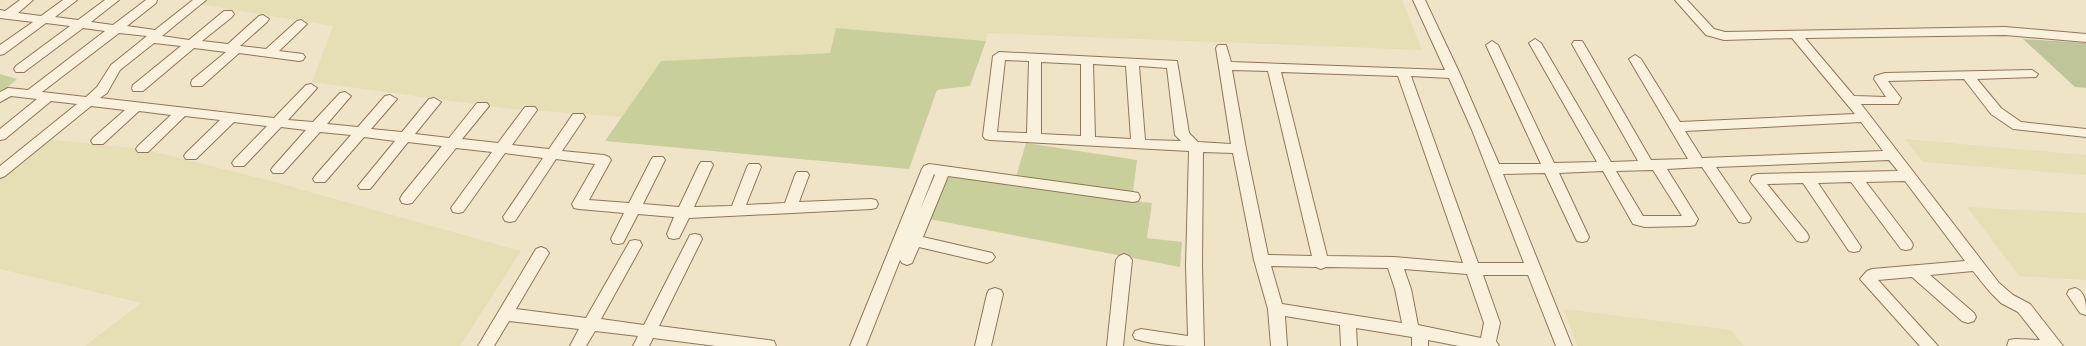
<svg xmlns="http://www.w3.org/2000/svg" width="2086" height="346" font-family="Bitter,serif">
  <style>
    .farmland { fill: #e6deb5 }
    .green { fill: #c9cf9b }
    .cemetery { fill: #bfc49a }
    .lines { fill: none; stroke-linecap: round; stroke-linejoin: round }
    .minor-casing { stroke: #8d765c; stroke-width: 2 }
    .minor { fill: #faf1dc; fill-rule: evenodd }
  </style>
  <rect width="100%" height="100%" fill="#f0e4c8"/>
  <g class="farmland">
    <polygon points="200,0 1402,0 1422,50 987,33 986,41 836,28 830,53 661,61 622,117 503,108 312,82 333,26 197,4"/>
    <polygon points="45,139 143,149 271,181 521,251 460,346 85,346 141,303 0,269 0,173"/>
    <polygon points="1905,139 2086,155 2086,175 1923,162"/>
    <polygon points="1967,207 2086,213 2086,280 2019,276"/>
    <polygon points="1564,309 1731,330 1744,346 1577,346"/>
  </g>
  <g class="green">
    <polygon points="836,28 986,41 970,86 937,90 909,169 605,141 661,61 830,53"/>
    <polygon points="0,74 17,79 0,94"/>
    <polygon points="1026,143 1137,160 1133,192 1016,177"/>
    <polygon points="945,176 1152,203 1147,238 1182,242 1180,267 929,219"/>
  </g>
  <polygon class="cemetery" points="2023,39 2086,43 2086,88 2075,87"/>
  <g class="lines">
    <g class="minor-casing">
      <g id="minor">
        <path d="M 20,0 L 33,0 L 18,13 L 41,16 L 63,0 L 77,0 L 55,17 L 78,20 L 105,0 L 119,0 L 91,22 L 113,25 L 146,0 L 157,0 L 156,3 L 127,26 L 155,30 L 193,0 L 206,0 L 162,36 L 189,40 L 224,11 L 232,11 L 234,14 L 232,17 L 202,41 L 228,44 L 259,16 L 263,15 L 269,19 L 267,22 L 240,46 L 266,49 L 297,21 L 301,20 L 307,24 L 279,51 L 303,54 L 305,57 L 303,60 L 299,61 L 239,53 L 202,86 L 192,86 L 191,83 L 192,80 L 226,52 L 194,48 L 143,91 L 133,91 L 132,88 L 133,85 L 181,46 L 154,43 L 120,70 L 107,93 L 100,98 L 274,118 L 306,85 L 311,84 L 317,88 L 288,120 L 313,122 L 340,93 L 345,92 L 351,96 L 327,124 L 358,127 L 385,96 L 390,95 L 397,99 L 371,129 L 402,132 L 429,99 L 434,98 L 441,102 L 415,134 L 449,138 L 477,103 L 487,103 L 489,106 L 462,139 L 498,143 L 525,107 L 535,107 L 537,110 L 512,145 L 549,149 L 573,114 L 583,114 L 585,117 L 562,151 L 604,155 L 609,157 L 611,160 L 589,200 L 629,203 L 651,160 L 653,157 L 663,157 L 665,160 L 643,204 L 679,207 L 699,165 L 701,162 L 711,162 L 713,165 L 694,207 L 732,206 L 747,167 L 749,164 L 759,164 L 761,167 L 746,205 L 785,203 L 795,175 L 797,172 L 807,172 L 809,175 L 799,202 L 871,199 L 876,200 L 878,204 L 876,208 L 871,209 L 689,218 L 679,238 L 674,239 L 669,238 L 667,234 L 674,217 L 638,214 L 623,243 L 618,244 L 613,243 L 611,239 L 624,213 L 579,209 L 574,208 L 572,204 L 595,164 L 556,159 L 515,221 L 510,222 L 505,221 L 503,217 L 543,158 L 505,153 L 463,212 L 458,213 L 453,212 L 451,208 L 492,152 L 456,148 L 412,203 L 407,204 L 402,203 L 400,199 L 402,195 L 442,146 L 408,142 L 370,189 L 360,189 L 358,186 L 395,141 L 364,137 L 325,182 L 315,182 L 313,179 L 315,176 L 351,135 L 320,132 L 283,173 L 273,173 L 271,170 L 273,167 L 306,130 L 281,127 L 244,166 L 234,166 L 232,163 L 234,160 L 267,126 L 234,122 L 196,159 L 186,159 L 184,156 L 186,153 L 220,120 L 185,116 L 148,152 L 138,152 L 136,149 L 138,146 L 171,115 L 139,111 L 103,144 L 93,144 L 91,141 L 93,138 L 125,110 L 91,106 L 5,176 L 0,178 L 0,166 L 77,104 L 51,101 L 5,139 L 0,140 L 0,129 L 37,99 L 11,96 L 0,102 L 0,92 L 8,88 L 28,90 L 105,31 L 83,28 L 24,72 L 16,72 L 14,69 L 16,66 L 70,26 L 46,23 L 4,54 L 0,55 L 0,45 L 33,22 L 0,18 L 0,10 L 5,11 ZM 119,33 L 147,36 L 111,65 L 97,87 L 86,97 L 42,92 Z"/>
        <path d="M 1413,0 L 1425,0 L 1460,74 L 1499,164 L 1541,164 L 1486,45 L 1492,41 L 1498,45 L 1554,163 L 1597,162 L 1529,43 L 1535,39 L 1541,43 L 1611,162 L 1638,161 L 1572,44 L 1574,41 L 1582,41 L 1584,44 L 1651,160 L 1688,159 L 1629,59 L 1635,55 L 1641,59 L 1680,122 L 1855,114 L 1792,38 L 1724,40 L 1706,35 L 1675,0 L 1687,0 L 1714,29 L 1725,32 L 2005,27 L 2086,34 L 2086,42 L 2005,35 L 1805,38 L 1854,96 L 1886,97 L 1874,79 L 1875,76 L 1885,73 L 2032,70 L 2038,74 L 2036,77 L 1977,79 L 2001,108 L 2021,122 L 2086,129 L 2086,137 L 2013,129 L 1991,114 L 1964,79 L 1888,81 L 1901,98 L 1898,104 L 1861,104 L 1999,283 L 2013,295 L 2030,304 L 2063,346 L 2007,346 L 2009,340 L 2015,339 L 2040,340 L 2018,312 L 2001,303 L 1989,291 L 1973,271 L 1930,275 L 1974,313 L 1976,317 L 1974,321 L 1968,323 L 1962,321 L 1912,277 L 1878,280 L 1938,346 L 1920,346 L 1860,279 L 1867,271 L 1872,269 L 1965,261 L 1905,181 L 1866,182 L 1911,241 L 1913,245 L 1911,249 L 1906,250 L 1901,249 L 1851,182 L 1818,183 L 1861,247 L 1859,251 L 1854,252 L 1849,251 L 1803,183 L 1767,184 L 1807,233 L 1809,237 L 1807,241 L 1802,242 L 1797,241 L 1750,181 L 1752,176 L 1757,174 L 1898,171 L 1889,160 L 1716,167 L 1751,218 L 1749,222 L 1744,223 L 1739,222 L 1702,167 L 1667,169 L 1698,219 L 1695,225 L 1690,226 L 1645,227 L 1633,224 L 1603,171 L 1559,173 L 1589,237 L 1587,241 L 1582,242 L 1577,241 L 1575,237 L 1545,173 L 1503,174 L 1572,346 L 1556,346 L 1528,275 L 1483,275 L 1500,323 L 1496,341 L 1499,346 L 1459,346 L 1428,340 L 1428,346 L 1412,346 L 1412,337 L 1356,328 L 1357,346 L 1341,346 L 1340,325 L 1285,316 L 1287,346 L 1271,346 L 1268,309 L 1254,260 L 1233,153 L 1203,152 L 1202,266 L 1204,346 C 1181,346 1158,346 1135,339 L 1133,335 L 1135,331 L 1141,329 L 1188,336 L 1186,266 L 1189,151 L 990,140 L 985,139 L 983,136 L 993,56 L 999,52 L 1177,61 L 1189,133 L 1198,142 L 1231,144 L 1216,48 L 1218,45 L 1226,45 L 1231,62 L 1445,70 ZM 1005,60 L 1029,61 L 1027,133 L 997,132 ZM 1041,62 L 1081,64 L 1081,136 L 1041,134 ZM 1093,64 L 1126,66 L 1131,139 L 1095,137 ZM 1139,66 L 1167,68 L 1175,135 L 1181,141 L 1145,140 ZM 1232,70 L 1268,71 L 1312,256 L 1268,255 L 1246,149 ZM 1281,72 L 1398,76 L 1463,263 L 1394,257 L 1327,256 ZM 1411,76 L 1449,78 L 1472,130 L 1524,263 L 1478,263 ZM 1861,122 L 1883,151 L 1702,158 L 1685,131 ZM 1653,170 L 1682,216 L 1643,216 L 1616,171 ZM 1271,266 L 1316,267 L 1321,269 L 1326,267 L 1388,268 L 1395,289 L 1402,323 L 1282,304 ZM 1404,269 L 1467,274 L 1484,323 L 1481,338 L 1418,325 L 1411,289 Z"/>
        <path d="M 929,164 L 1133,192 L 1138,193 L 1140,197 L 1138,201 L 1133,202 L 948,176 L 923,237 L 992,253 L 995,257 L 992,261 L 987,263 L 919,247 L 912,263 L 907,265 L 902,263 L 900,260 L 866,346 L 850,346 L 922,169 L 924,166 ZM 934,174 L 935,175 L 920,210 Z"/>
        <polygon points="695,234 700,235 702,239 659,326 768,340 774,341 776,346 716,346 653,338 649,346 633,346 638,336 595,331 586,346 570,346 579,329 509,321 494,346 478,346 536,249 541,247 546,249 549,253 516,309 586,318 630,241 635,240 640,241 642,245 601,319 644,325 688,239 690,235"/>
        <polygon points="1124,254 1129,256 1132,260 1123,346 1107,346 1116,260 1119,256"/>
        <polygon points="995,288 1001,290 1003,294 991,346 975,346 987,294 989,290"/>
        <path d="M 2075,288 C 2086,292 2086,304 2086,315 L 2080,313 L 2067,294 L 2069,290 Z"/>
      </g>
    </g>
    <use href="#minor" class="minor"/>
  </g>
</svg>
